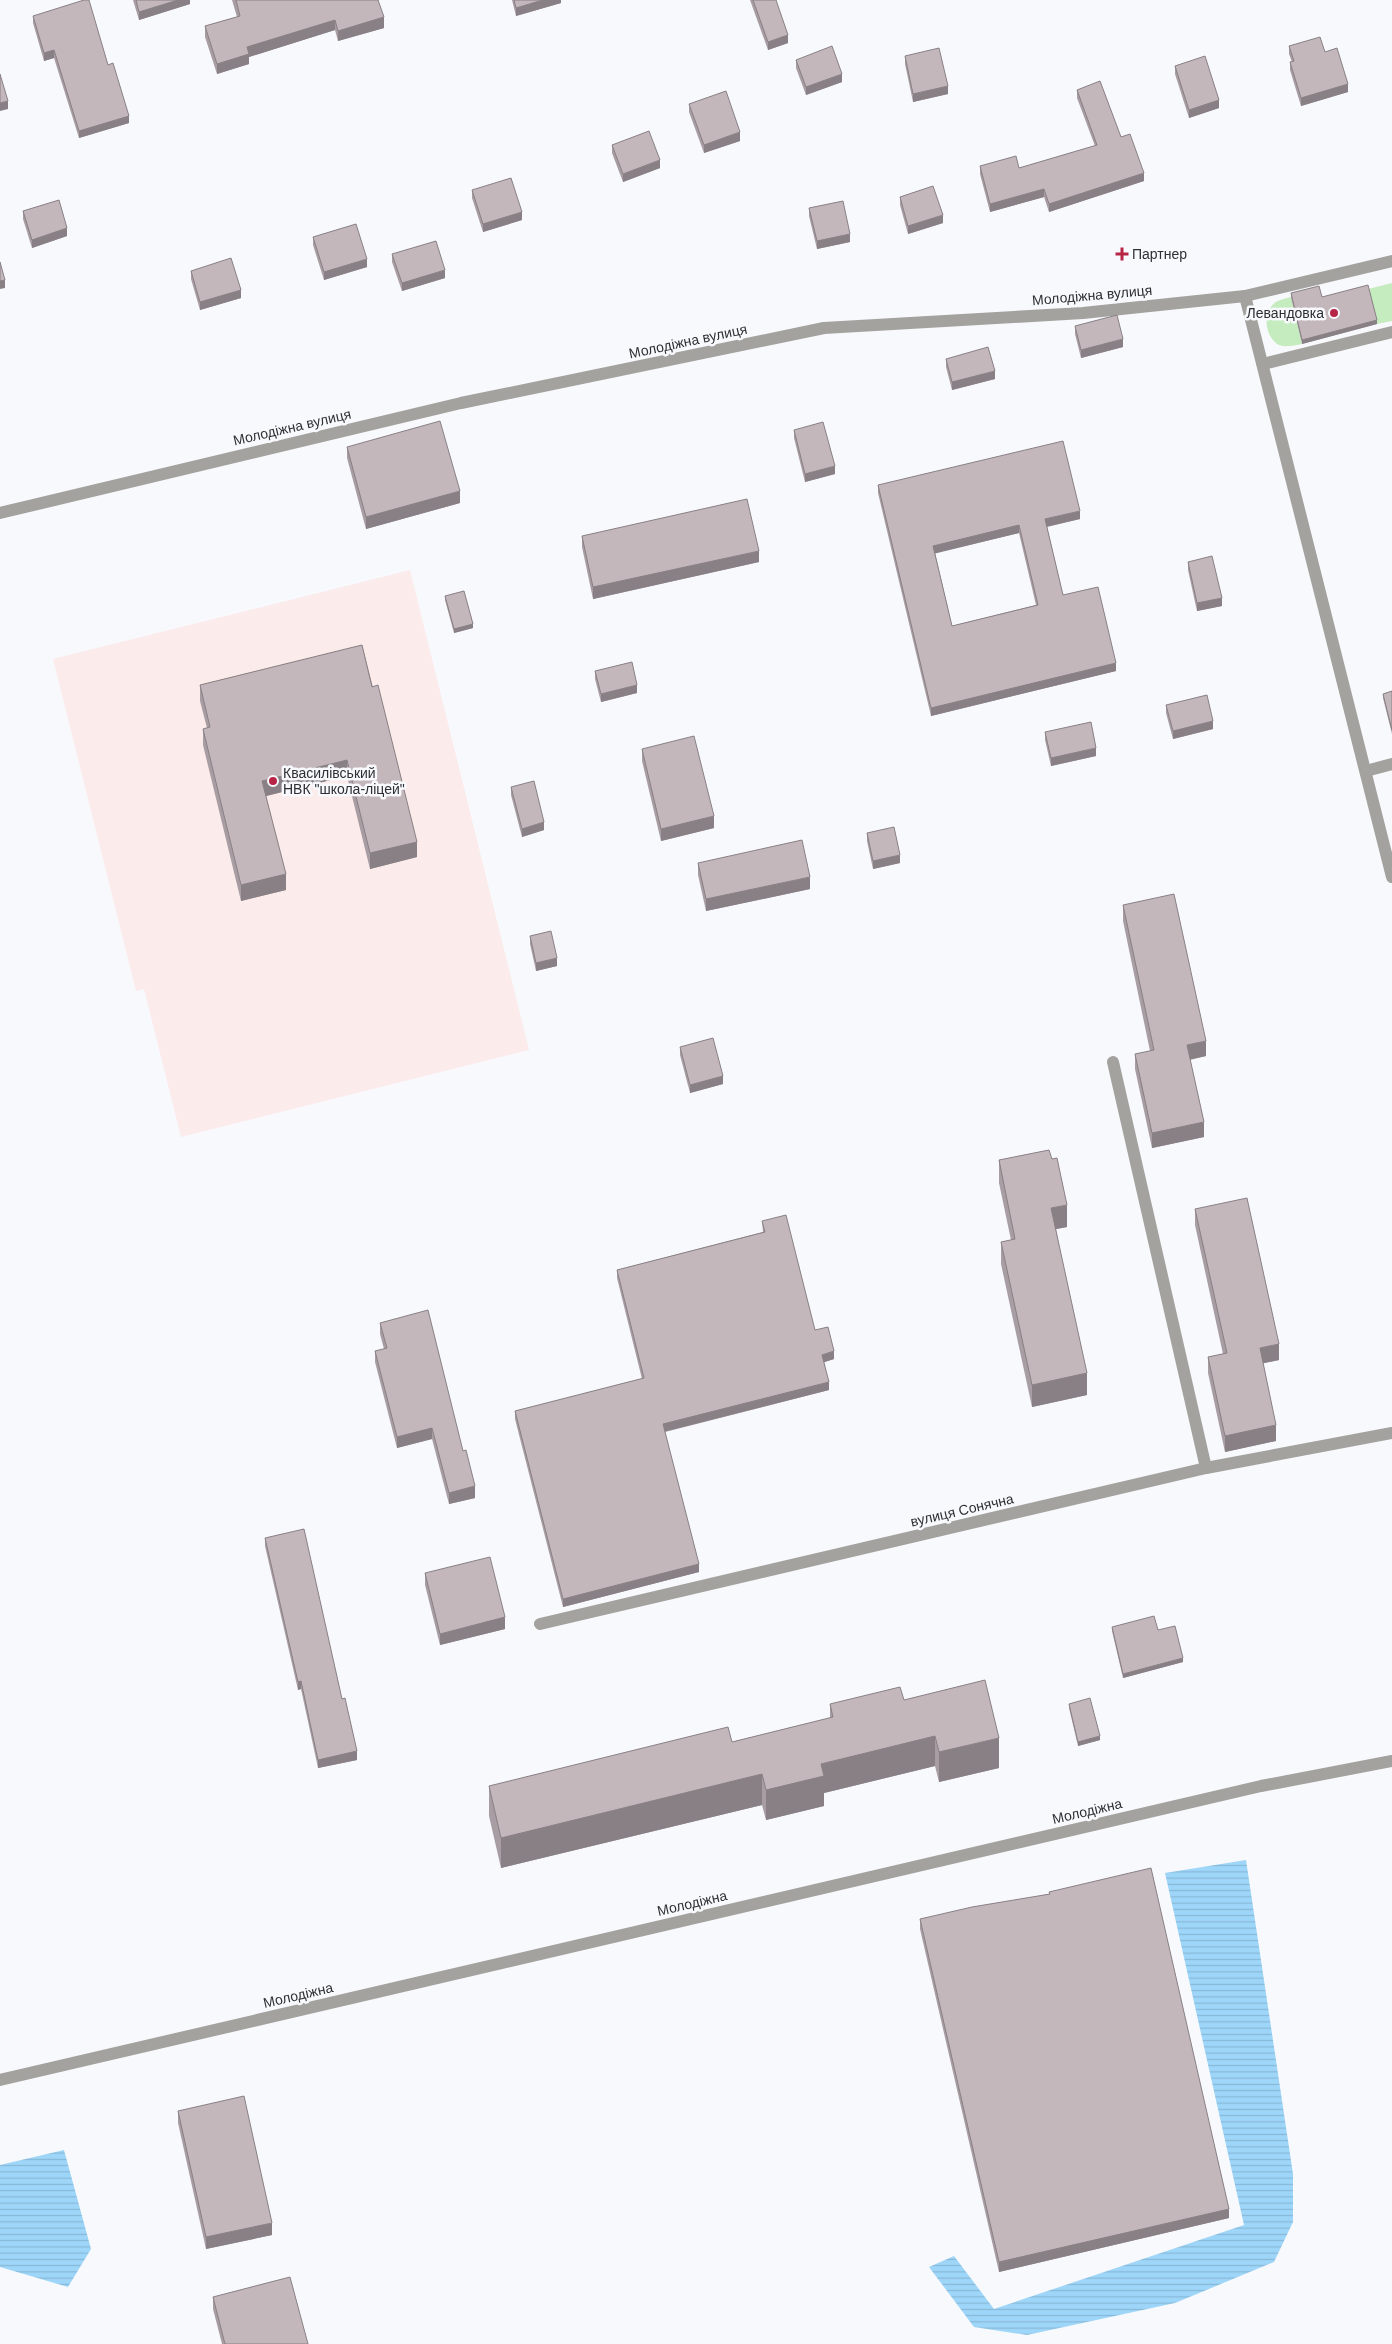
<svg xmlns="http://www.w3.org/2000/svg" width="1392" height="2344" font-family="Arial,sans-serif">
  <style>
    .education { fill: #fbebeb }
    .green { fill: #c5ecbe }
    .water { fill: url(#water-rules) }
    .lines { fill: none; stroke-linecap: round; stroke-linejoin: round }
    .minor { stroke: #a3a29e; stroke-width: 12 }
    .tertiary { stroke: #a3a29e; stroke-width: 12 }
    .wall { fill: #a89da2; fill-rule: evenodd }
    .shaded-wall { fill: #888084 }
    .building { fill: #c3b7bc; stroke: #888084; fill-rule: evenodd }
    .poi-dot { fill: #b62545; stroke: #f8f9fd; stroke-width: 2 }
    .labels { text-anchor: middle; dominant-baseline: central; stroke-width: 5; stroke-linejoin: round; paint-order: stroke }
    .poi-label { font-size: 14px; fill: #2e2f33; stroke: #f8f9fd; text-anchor: start }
    .street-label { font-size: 14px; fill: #2e2f33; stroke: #f8f9fd }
  </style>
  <defs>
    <pattern id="water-rules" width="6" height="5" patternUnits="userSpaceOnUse" patternTransform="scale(1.25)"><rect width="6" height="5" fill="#9ed6f9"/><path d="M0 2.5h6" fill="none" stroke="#88b8d6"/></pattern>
  </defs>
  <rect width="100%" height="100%" fill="#f8f9fd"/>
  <polygon class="education" points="410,570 529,1050 181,1137 144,989 136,991 53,659"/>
  <g class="green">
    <polygon points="1392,283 1392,321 1377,324 1368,289"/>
    <path d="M 1291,297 L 1302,344 C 1295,345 1286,348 1279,345 C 1266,338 1263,318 1271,307 C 1275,300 1284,299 1291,297 Z"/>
  </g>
  <g class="water">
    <polygon points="1246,1860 1293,2174 1293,2222 1274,2262 1175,2303 1027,2335 974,2327 929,2267 954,2256 994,2309 1244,2225 1165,1873"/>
    <polygon points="64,2150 91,2249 68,2287 0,2267 0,2165"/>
  </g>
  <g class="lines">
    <g class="minor">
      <polyline points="1245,296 1392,877"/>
      <polyline points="1263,364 1392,332"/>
      <polyline points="1366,771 1392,764"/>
      <polyline points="1113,1062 1206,1468"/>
      <polyline points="540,1624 1206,1468 1392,1433"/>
      <polyline points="0,2080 1261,1786 1392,1761"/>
    </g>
    <polyline class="tertiary" points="0,513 461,403 824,328 1083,313 1245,296 1392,261"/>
  </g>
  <g class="wall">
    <polygon points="133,0 190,0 190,4 139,20"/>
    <polygon points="232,0 378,0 384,28 338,41 335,30 249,57 249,64 217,74 205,37 205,26 237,17"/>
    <polygon points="512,0 561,0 561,3 516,16"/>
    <polygon points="750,0 776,0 788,43 768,50"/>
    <polygon points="33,16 108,65 129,123 79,138 54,58 44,61 33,23"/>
    <polygon points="1289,46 1348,92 1301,106 1290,70 1290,62 1292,62 1289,54"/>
    <polygon points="905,56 948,94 913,102 905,64"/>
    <polygon points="796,60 842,82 806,95 796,68"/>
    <polygon points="1175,66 1219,108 1189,118 1175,74"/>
    <polygon points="1077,90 1121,137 1144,181 1049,212 1044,197 990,212 980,174 980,166 1019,168 1095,146 1077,98"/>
    <polygon points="689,104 740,141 704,153 689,112"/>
    <polygon points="612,145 660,168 623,182 612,153"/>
    <polygon points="472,190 522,220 483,232 472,198"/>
    <polygon points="900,197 943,223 908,234 900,205"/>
    <polygon points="809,208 850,242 817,249 809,216"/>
    <polygon points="23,211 67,236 32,248 23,219"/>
    <polygon points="313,237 367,267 324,280 313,245"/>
    <polygon points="392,254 445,278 402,291 392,262"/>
    <polygon points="191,271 241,298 200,310 191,279"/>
    <polygon points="1291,293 1322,297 1377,324 1302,344 1291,297"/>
    <polygon points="1075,326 1123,347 1081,358 1075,334"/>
    <polygon points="946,359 995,379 952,390 946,367"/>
    <polygon points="794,430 835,474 805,482 794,438"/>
    <polygon points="347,447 460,503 366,529 347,458"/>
    <path d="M 878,485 L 1080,519 L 1047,527 L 1063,595 L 1116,671 L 931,716 L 878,493 ZM 1019,533 L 1036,605 L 952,626 L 935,553 Z"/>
    <polygon points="582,536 759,562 593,599 582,547"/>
    <polygon points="1188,562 1222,606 1197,611 1188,570"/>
    <polygon points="445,596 473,628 454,633 445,600"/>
    <polygon points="362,645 417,857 370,869 347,776 266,796 286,890 241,901 203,745 203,729 207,728 200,701 200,685"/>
    <polygon points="595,671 637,693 601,702 595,679"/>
    <polygon points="1392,691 1392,734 1383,698 1383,694"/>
    <polygon points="1166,705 1213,729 1173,739 1166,713"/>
    <polygon points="1045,732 1096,756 1051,766 1045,740"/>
    <polygon points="642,749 714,828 661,841 642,761"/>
    <polygon points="511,787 544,830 522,837 511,795"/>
    <polygon points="867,833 900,863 873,869 867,841"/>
    <polygon points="698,863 810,889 706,911 698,875"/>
    <polygon points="1123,905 1206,1056 1190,1060 1204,1137 1152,1148 1135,1069 1135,1054 1150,1051 1123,921"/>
    <polygon points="530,936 557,966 536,971 530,944"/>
    <polygon points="680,1047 723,1084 690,1093 680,1055"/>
    <polygon points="999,1160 1067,1227 1056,1229 1087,1395 1032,1407 1001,1264 1001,1242 1011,1240 999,1183"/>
    <polygon points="1195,1209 1279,1360 1263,1363 1276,1441 1225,1452 1208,1373 1208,1357 1223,1354 1195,1225"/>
    <polygon points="762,1221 815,1330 834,1359 824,1362 829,1390 665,1432 699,1572 563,1607 515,1419 515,1411 642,1379 617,1278 617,1270 763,1232"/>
    <polygon points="380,1323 463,1451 475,1498 449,1504 432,1439 397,1448 375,1362 375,1351 384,1349 380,1334"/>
    <polygon points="265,1538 342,1699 357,1760 318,1768 301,1689 298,1690 265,1546"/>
    <polygon points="425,1573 505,1629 440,1645 425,1585"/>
    <polygon points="1112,1627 1158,1630 1183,1662 1123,1678 1112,1631"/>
    <polygon points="904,1700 999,1768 939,1782 935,1766 824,1793 824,1806 766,1820 762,1805 501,1868 489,1816 489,1786 732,1742 830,1718 830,1704"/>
    <polygon points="1069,1704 1100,1740 1078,1746 1069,1708"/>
    <polygon points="1049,1892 1229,2218 999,2272 920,1929 920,1919 1049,1894"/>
    <polygon points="178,2111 272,2235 206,2249 178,2123"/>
    <polygon points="213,2297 308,2344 222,2344 213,2309"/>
  </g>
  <g class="shaded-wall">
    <polygon points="178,0 190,0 190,4 139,20 139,12"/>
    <polygon points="543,0 561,0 561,3 516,16 516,8"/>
    <polygon points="384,17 384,28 338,41 338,31"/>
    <polygon points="335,20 335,30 249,57 249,64 217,74 217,64 247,47"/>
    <polygon points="788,35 788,43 768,50 768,42"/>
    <polygon points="54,50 54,58 44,61 44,53"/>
    <polygon points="842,74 842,82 806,95 806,87"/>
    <polygon points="1348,84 1348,92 1301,106 1301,98"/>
    <polygon points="948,86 948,94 913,102 913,94"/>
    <polygon points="1219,100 1219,108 1189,118 1189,110"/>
    <polygon points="8,101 8,109 0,111 0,103"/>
    <polygon points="129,116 129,123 79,138 79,131"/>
    <polygon points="740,132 740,141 704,153 704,145"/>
    <polygon points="660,160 660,168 623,182 623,174"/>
    <polygon points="1144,173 1144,181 1049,212 1049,204"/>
    <polygon points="1044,189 1044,197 990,212 990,204"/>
    <polygon points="522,212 522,220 483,232 483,224"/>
    <polygon points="943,215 943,223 908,234 908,226"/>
    <polygon points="67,228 67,236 32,248 32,240"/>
    <polygon points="850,234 850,242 817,249 817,241"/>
    <polygon points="367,259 367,267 324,280 324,272"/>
    <polygon points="445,270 445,278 402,291 402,283"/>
    <polygon points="5,280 5,288 0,289 0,281"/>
    <polygon points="241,290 241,298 200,310 200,302"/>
    <polygon points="1377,320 1377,324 1302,344 1302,340"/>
    <polygon points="1123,339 1123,347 1081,358 1081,350"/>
    <polygon points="995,371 995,379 952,390 952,382"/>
    <polygon points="835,466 835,474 805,482 805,474"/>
    <polygon points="460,491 460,503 366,529 366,517"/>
    <polygon points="1080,511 1080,519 1045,527 1045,519"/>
    <polygon points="1019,525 1019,533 933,554 933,546"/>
    <polygon points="759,551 759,562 593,599 593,587"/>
    <polygon points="1222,598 1222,606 1197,611 1197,603"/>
    <polygon points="473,624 473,628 454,633 454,629"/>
    <polygon points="1116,663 1116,671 931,716 931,708"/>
    <polygon points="637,685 637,693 601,702 601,694"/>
    <polygon points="1213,721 1213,729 1173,739 1173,731"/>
    <polygon points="1096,748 1096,756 1051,766 1051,758"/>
    <polygon points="347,760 347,776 262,797 262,781"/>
    <polygon points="714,816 714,828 661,841 661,829"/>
    <polygon points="544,822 544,830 522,837 522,829"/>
    <polygon points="417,842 417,857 370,869 370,853"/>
    <polygon points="900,855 900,863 873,869 873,861"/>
    <polygon points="286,874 286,890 241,901 241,885"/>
    <polygon points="810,877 810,889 706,911 706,899"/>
    <polygon points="557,958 557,966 536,971 536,963"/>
    <polygon points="1206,1041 1206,1056 1187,1060 1187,1045"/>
    <polygon points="723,1076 723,1084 690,1093 690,1085"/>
    <polygon points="1204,1122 1204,1137 1152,1148 1152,1133"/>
    <polygon points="1067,1205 1067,1227 1051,1230 1051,1208"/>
    <polygon points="1279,1344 1279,1360 1260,1364 1260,1348"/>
    <polygon points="834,1351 834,1359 822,1363 822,1355"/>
    <polygon points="1087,1373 1087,1395 1032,1407 1032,1385"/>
    <polygon points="829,1382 829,1390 663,1432 663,1424"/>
    <polygon points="1276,1425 1276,1441 1225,1452 1225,1436"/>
    <polygon points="432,1428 432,1439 397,1448 397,1437"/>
    <polygon points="475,1486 475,1498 449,1504 449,1493"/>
    <polygon points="699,1564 699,1572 563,1607 563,1599"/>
    <polygon points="505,1617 505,1629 440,1645 440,1634"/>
    <polygon points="1183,1658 1183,1662 1123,1678 1123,1674"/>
    <polygon points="301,1681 301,1689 298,1690 298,1682"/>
    <polygon points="935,1736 935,1766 824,1793 824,1806 766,1820 766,1790 821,1764"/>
    <polygon points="1100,1736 1100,1740 1078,1746 1078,1742"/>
    <polygon points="999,1738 999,1768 939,1782 939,1752"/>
    <polygon points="357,1751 357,1760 318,1768 318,1760"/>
    <polygon points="762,1774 762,1805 501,1868 501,1838"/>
    <polygon points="1229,2209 1229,2218 999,2272 999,2262"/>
    <polygon points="272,2223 272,2235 206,2249 206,2237"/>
  </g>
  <g class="building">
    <polygon points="84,0 89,0 108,65 113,63 129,116 79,131 54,50 44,53 33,16"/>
    <polygon points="136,0 178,0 139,12"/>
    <polygon points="236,0 378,0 384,17 338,31 335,20 247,47 249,54 217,64 205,26 240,16"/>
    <polygon points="514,0 543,0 516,8"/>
    <polygon points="753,0 776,0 788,35 768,42"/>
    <polygon points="1320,37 1325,52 1337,48 1348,84 1301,98 1290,62 1294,61 1289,46"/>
    <polygon points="832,46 842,74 806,87 796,60"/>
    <polygon points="939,48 948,86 913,94 905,56"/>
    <polygon points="1205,56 1219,100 1189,110 1175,66"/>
    <polygon points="0,74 8,101 0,103"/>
    <polygon points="1100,81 1121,137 1130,134 1144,173 1049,204 1044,189 990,204 980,166 1016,156 1019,168 1097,145 1077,90"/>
    <polygon points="726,91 740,132 704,145 689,104"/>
    <polygon points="649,131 660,160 623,174 612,145"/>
    <polygon points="511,178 522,212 483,224 472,190"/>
    <polygon points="933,186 943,215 908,226 900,197"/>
    <polygon points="59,200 67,228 32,240 23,211"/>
    <polygon points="843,201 850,234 817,241 809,208"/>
    <polygon points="356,224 367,259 324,272 313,237"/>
    <polygon points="436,241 445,270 402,283 392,254"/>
    <polygon points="231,258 241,290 200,302 191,271"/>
    <polygon points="0,262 5,280 0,281"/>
    <polygon points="1368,285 1377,320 1302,340 1291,293 1319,286 1322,297"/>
    <polygon points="1117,315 1123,339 1081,350 1075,326"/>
    <polygon points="988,347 995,371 952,382 946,359"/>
    <polygon points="440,421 460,491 366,517 347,447"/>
    <polygon points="823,422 835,466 805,474 794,430"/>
    <path d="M 1063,441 L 1080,511 L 1045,519 L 1063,595 L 1098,587 L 1116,663 L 931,708 L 878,485 ZM 1019,525 L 1038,605 L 952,626 L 933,546 Z"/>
    <polygon points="747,499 759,551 593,587 582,536"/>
    <polygon points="1212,556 1222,598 1197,603 1188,562"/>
    <polygon points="464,591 473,624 454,629 445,596"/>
    <polygon points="362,645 372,687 378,685 417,842 370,853 347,760 262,781 286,874 241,885 203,729 210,727 200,685"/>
    <polygon points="632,662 637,685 601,694 595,671"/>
    <polygon points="1392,691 1392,730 1383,694"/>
    <polygon points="1207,695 1213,721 1173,731 1166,705"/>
    <polygon points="1091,722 1096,748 1051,758 1045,732"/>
    <polygon points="694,736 714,816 661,829 642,749"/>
    <polygon points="534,781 544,822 522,829 511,787"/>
    <polygon points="894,827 900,855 873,861 867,833"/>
    <polygon points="802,840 810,877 706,899 698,863"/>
    <polygon points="1174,894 1206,1041 1187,1045 1204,1122 1152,1133 1135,1054 1154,1050 1123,905"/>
    <polygon points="551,931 557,958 536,963 530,936"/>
    <polygon points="713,1038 723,1076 690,1085 680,1047"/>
    <polygon points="1049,1150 1052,1159 1057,1158 1067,1205 1051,1208 1087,1373 1032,1385 1001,1242 1015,1239 999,1160"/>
    <polygon points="1247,1198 1279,1344 1260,1348 1276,1425 1225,1436 1208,1357 1227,1353 1195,1209"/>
    <polygon points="786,1215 815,1330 828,1327 834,1351 822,1355 829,1382 663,1424 699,1564 563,1599 515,1411 644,1378 617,1270 765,1232 762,1221"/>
    <polygon points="428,1310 463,1451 466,1450 475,1486 449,1493 432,1428 397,1437 375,1351 387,1348 380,1323"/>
    <polygon points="304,1529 342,1699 345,1698 357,1751 318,1760 301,1681 298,1682 265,1538"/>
    <polygon points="490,1557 505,1617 440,1634 425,1573"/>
    <polygon points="1154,1616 1158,1630 1175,1626 1183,1658 1123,1674 1112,1627"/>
    <polygon points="985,1680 999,1738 939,1752 935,1736 821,1764 824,1776 766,1790 762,1774 501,1838 489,1786 728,1727 732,1742 833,1717 830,1704 900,1687 904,1700"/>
    <polygon points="1090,1698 1100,1736 1078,1742 1069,1704"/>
    <polygon points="1151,1868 1229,2209 999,2262 920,1919 972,1907 1050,1894 1049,1892"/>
    <polygon points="244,2096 272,2223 206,2237 178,2111"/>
    <polygon points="290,2277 308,2344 225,2344 213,2297"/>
  </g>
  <g class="poi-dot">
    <path d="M1119.5 246.5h5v5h5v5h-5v5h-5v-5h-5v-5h5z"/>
    <circle cx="1334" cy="313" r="5"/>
    <circle cx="273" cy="781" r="5"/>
  </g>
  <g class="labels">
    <g class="poi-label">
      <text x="1132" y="254">Партнер</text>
      <text x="1324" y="313" text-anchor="end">Левандовка</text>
      <text x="283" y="773">Квасилівський<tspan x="283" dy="16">НВК "школа-ліцей"</tspan></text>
    </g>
    <g class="street-label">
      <text transform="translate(1092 295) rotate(-5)">Молодіжна вулиця</text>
      <text transform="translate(688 341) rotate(-12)">Молодіжна вулиця</text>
      <text transform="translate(292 427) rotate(-13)">Молодіжна вулиця</text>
      <text transform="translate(962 1510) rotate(-13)">вулиця Сонячна</text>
      <text transform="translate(1087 1811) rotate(-13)">Молодіжна</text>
      <text transform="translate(692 1903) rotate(-13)">Молодіжна</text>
      <text transform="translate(298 1995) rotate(-13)">Молодіжна</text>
    </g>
  </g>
</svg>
